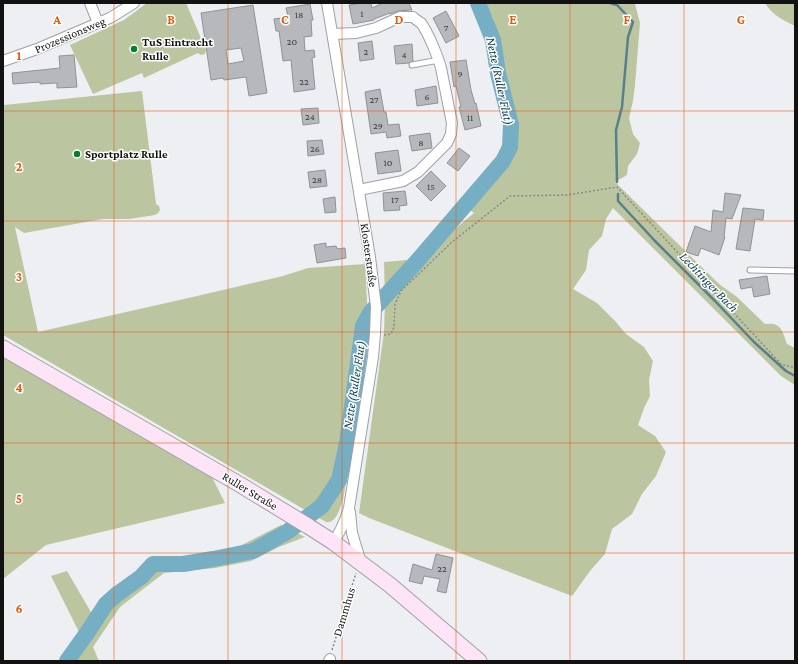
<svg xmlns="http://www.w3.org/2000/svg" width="798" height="664" font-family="'Crimson Pro',serif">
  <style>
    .green { fill: #bbc6a0 }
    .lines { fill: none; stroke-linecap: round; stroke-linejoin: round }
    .stream { stroke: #587f8e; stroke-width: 2.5 }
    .river { stroke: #76aec3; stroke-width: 16 }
    .building { fill: #b6b8bb; stroke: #909395; fill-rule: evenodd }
    .service-casing { stroke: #9fa1a4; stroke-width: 7 }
    .minor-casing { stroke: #9fa1a4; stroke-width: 12 }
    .secondary-casing { stroke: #9fa1a4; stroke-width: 17 }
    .path { stroke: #88898b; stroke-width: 1.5; stroke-dasharray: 2 2; stroke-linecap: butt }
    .service { stroke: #fff; stroke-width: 5 }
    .minor { stroke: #fff; stroke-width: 10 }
    .secondary { stroke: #fde4f6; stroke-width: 15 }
    .grid { fill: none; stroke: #e8590c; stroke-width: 1; stroke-opacity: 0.55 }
    .poi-dot { fill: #077c32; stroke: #fff; stroke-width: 1.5 }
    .labels { text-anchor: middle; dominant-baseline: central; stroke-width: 3; stroke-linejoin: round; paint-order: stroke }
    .number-label { font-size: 10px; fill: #3b3c3d }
    .street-label { font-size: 12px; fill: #121213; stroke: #fff }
    .poi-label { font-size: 12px; font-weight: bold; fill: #121213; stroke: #fff; text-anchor: start }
    .water-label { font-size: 13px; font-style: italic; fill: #114252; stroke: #fff }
    .grid-label { font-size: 13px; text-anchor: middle; font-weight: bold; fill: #e8590c; stroke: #fff; stroke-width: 3; stroke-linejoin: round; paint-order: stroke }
  </style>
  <rect width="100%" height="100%" fill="#edeff2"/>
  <g class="green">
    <polygon points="147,3 186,3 206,50 205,54 201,55 198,53 144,78 142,73 93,94 70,45 124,20"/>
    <path d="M 483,3 L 635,4 L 640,23 L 635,85 L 633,101 L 629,118 L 633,134 L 640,143 L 637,154 L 628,166 L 627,175 L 615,182 L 719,284 L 737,297 L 765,324 C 781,322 782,330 787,344 L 795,348 L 795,385 L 781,376 L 613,208 L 606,219 L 602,236 L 589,250 L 586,270 L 573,289 L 597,303 L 615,321 L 626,334 L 644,347 L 653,361 L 649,380 L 650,396 L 644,408 L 638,425 L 655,436 L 666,452 L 656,476 L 642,494 L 632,514 L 612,529 L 605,554 L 590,571 L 572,596 L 369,518 L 359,513 L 384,332 L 385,300 L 384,262 L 419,259 L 474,213 L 464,206 L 503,161 L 510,147 L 511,125 L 498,73 L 497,34 L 493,18 Z"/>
    <path d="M 765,3 L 795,3 L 795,26 C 783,20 772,15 765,3 Z"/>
    <path d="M 142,91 L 156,204 L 159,206 L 160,210 L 158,213 L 155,215 L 129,219 L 103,219 L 24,233 L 15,227 L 38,332 L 197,296 L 283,276 L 308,268 L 365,264 L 369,337 L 343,500 C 340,508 336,524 326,522 L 3,335 L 3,97 L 4,105 Z"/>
    <polygon points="3,355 212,477 225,503 46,545 3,579"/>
    <polygon points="281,525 305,537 279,547 251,561 215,568 164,573 120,607 93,647 99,661 58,661 80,634 51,576 67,571 95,619 106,604 116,595 141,577 153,564 198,556 224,554"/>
  </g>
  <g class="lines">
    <g class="stream">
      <polyline points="610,3 617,5 633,22 628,37 622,107 616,130 617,182"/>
      <polyline points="618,194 618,201 655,241 715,301 754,342 786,371 795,376"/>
    </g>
    <polyline class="river" points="67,661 87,633 106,604 116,595 141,577 153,564 183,564 213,559 253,551 287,532 322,506 339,480 347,443 363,326 370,313 419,259 503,161 510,147 511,125 498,73 493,40 478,3"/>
  </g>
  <g class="building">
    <polygon points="362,3 371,3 372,8 383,3 409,3 412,10 410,10 398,11 390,14 390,13 374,19 374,20 353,24 349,5"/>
    <polygon points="310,4 313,20 311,20 312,36 304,37 305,51 314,50 315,57 312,58 315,89 294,92 291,60 283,61 279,31 276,31 274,19 288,17 286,8"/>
    <path d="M 253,5 L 267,93 L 249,96 L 246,77 L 224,80 L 223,78 L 211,80 L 201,13 ZM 241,48 L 244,61 L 228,64 L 226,50 Z"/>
    <polygon points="446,11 459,36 446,43 433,18"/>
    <polygon points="372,41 374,59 360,61 358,43"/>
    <polygon points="412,44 413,61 409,63 396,64 394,46"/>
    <polygon points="74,55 77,87 57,88 57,83 40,84 40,82 13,84 12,73 60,68 59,56"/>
    <polygon points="466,60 471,90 475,104 476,103 481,126 465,130 459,107 461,107 456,86 454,87 450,62"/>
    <polygon points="436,86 438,103 417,106 415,90"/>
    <polygon points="380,89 384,112 386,112 388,125 399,124 401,136 387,138 386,132 371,134 365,92"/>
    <polygon points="318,108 319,123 303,125 301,109"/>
    <polygon points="430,133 432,148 412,151 409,136"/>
    <polygon points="322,140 324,154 308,156 307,141"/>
    <polygon points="459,148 470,156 458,171 447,163"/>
    <polygon points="398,150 401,171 378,174 375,153"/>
    <polygon points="325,170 327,186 310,188 308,172"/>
    <polygon points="431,171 446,186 431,201 416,186"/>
    <polygon points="405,191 407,205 399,206 400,210 384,211 383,193"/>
    <polygon points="725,193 741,195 732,219 726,218 724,237 725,237 719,255 701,248 698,256 686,252 695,226 711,232 713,210 723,212"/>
    <polygon points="335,197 336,212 325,213 323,199"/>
    <polygon points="743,208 764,210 763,220 755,219 750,251 736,249"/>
    <polygon points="326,243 326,247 336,246 337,249 345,248 346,258 317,263 314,245"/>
    <polygon points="767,276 770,294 754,297 752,287 741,289 739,280"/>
    <polygon points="436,554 453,558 446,593 437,591 440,579 424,576 422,584 409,581 413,564 432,570"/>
  </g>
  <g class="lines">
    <g class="service-casing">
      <g id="service">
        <polyline points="412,65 439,60"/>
        <polyline points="750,270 795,271"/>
      </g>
    </g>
    <g class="minor-casing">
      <g id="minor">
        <polyline points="90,3 98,23"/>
        <path d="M 327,3 L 370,257 L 376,307 L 375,334 L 373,357 L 349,508 C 345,521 341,532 333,542"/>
        <path d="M 333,34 L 356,33 L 376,28 L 400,17 L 413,17 C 415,19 418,21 421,23 C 428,32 438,57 441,68 L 452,123 L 451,134 L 447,143 L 418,172 L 403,181 L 359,190"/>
        <polyline points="3,61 37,49 98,23 110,18 134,3"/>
        <polyline points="350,512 352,533 361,563"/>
        <polyline points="329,661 330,659"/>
      </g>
    </g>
    <g class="secondary-casing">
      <polyline id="secondary" points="3,348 239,484 308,526 333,542 390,585 479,661"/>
    </g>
    <g class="path">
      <polyline points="384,335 391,334 394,327 395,304 401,291 452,242 510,196 567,195 617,187 781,364 795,368"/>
      <polyline points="332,650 356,573"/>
    </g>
    <use href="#service" class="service"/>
    <use href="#minor" class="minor"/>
    <use href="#secondary" class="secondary"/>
  </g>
  <path class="grid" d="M 114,3 L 114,661M 228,3 L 228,661M 342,3 L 342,661M 456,3 L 456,661M 570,3 L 570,661M 684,3 L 684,661M 3,111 L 795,111M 3,221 L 795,221M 3,332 L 795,332M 3,443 L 795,443M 3,553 L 795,553"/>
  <g class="poi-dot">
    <circle cx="134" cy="49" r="4"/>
    <circle cx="77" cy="154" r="4"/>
  </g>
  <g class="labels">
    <g class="number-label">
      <text x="362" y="13">1</text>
      <text x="299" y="14">18</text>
      <text x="446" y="27">7</text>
      <text x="292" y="41">20</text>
      <text x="366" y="51">2</text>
      <text x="404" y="54">4</text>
      <text x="460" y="73">9</text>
      <text x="304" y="81">22</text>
      <text x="427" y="96">6</text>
      <text x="374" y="99">27</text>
      <text x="310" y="116">24</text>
      <text x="470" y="117">11</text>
      <text x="378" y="125">29</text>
      <text x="421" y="142">8</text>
      <text x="315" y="148">26</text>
      <text x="388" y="162">10</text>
      <text x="317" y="179">28</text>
      <text x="431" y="186">15</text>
      <text x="395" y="199">17</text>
      <text x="442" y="568">22</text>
    </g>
    <g class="street-label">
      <text transform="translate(70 35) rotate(-23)">Prozessionsweg</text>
      <text transform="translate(369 255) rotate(82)">Klosterstraße</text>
      <text transform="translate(250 491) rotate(31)">Ruller Straße</text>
      <text transform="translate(344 612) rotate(-73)">Dammhus</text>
    </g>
    <g class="poi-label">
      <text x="142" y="42">TuS Eintracht<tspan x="142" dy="14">Rulle</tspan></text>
      <text x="85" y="154">Sportplatz Rulle</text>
    </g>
    <g class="water-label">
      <text transform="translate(500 81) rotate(78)">Nette (Ruller Flut)</text>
      <text transform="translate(709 282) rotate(46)">Lechtinger Bach</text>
      <text transform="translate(354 385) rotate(-81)">Nette (Ruller Flut)</text>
    </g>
  </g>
  <g class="grid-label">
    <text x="57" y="24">A</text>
    <text x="171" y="24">B</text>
    <text x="285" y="24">C</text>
    <text x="399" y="24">D</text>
    <text x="513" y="24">E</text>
    <text x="627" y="24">F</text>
    <text x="741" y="24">G</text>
    <text x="19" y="60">1</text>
    <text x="19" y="171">2</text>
    <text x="19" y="281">3</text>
    <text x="19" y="392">4</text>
    <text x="19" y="503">5</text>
    <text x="19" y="613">6</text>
  </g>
  <rect width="798" height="664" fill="none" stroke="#121213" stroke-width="8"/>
</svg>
